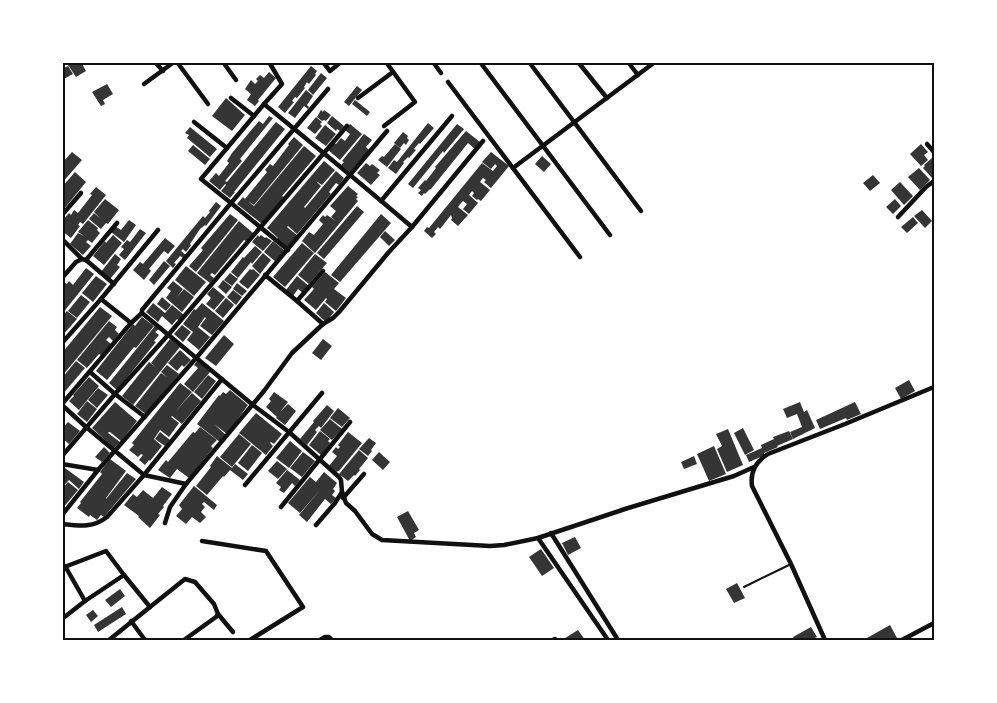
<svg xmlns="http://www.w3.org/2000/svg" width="997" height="703" font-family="'PT Sans',sans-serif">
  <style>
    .building { fill: #353535 }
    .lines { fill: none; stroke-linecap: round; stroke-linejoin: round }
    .service { stroke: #111; stroke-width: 2 }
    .minor { stroke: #111; stroke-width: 4.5 }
    .neatline { fill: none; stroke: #111; stroke-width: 2 }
  </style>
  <rect width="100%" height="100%" fill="#fff"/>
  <g class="building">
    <polygon points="72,62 81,62 86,71 76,77 68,65"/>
    <polygon points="68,66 73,74 62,80 62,69"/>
    <polygon points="311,66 317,71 315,74 316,75 309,84 307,82 304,87 305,88 297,98 295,97 292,101 294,102 285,113 278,107"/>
    <polygon points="269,72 276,78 258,100 259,101 255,106 247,100 251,94 245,89 251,80 255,84 258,81 256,79 260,75 264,78"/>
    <polygon points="321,73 327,78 313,95 308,90"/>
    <polygon points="107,84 113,94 103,100 105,104 101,106 92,92"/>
    <polygon points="357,86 362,90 349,106 344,102"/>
    <polygon points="306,90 313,96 307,105 309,107 308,109 304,106 295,118 288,113"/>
    <polygon points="226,98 245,115 232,131 212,116"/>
    <polygon points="355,100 370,112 367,116 352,104"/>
    <polygon points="321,110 323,112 324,110 331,115 326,121 324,120 322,121 317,117"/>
    <polygon points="269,116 273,118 240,159 242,161 225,181 227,182 276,122 285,129 234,192 235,192 230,198 221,191 226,185 225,184 220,190 209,181 216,173 219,176 229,163 227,161 232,153 259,121 263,124"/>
    <polygon points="332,116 344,126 340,131 337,129 336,131 327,123"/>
    <polygon points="316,117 322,122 320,124 322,126 315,134 307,128"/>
    <polygon points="428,123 434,128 420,144 419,143 414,149 416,150 409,158 408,157 403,162 404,163 396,174 388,168 394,160 397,162"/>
    <polygon points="350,124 362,134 340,160 328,150 334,143 336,144 341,138 345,141 350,134 345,130"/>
    <polygon points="457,124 464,129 444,153 443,151 413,188 408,184"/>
    <polygon points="325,125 336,134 326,146 315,138"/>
    <polygon points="190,127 217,149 210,157 187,138 189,135 185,133"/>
    <polygon points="466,131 480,142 475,149 468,143 431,189 430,189 425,194 424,193 422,196 418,193 421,190 418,188 425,180 426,181 436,168 435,167"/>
    <polygon points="403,132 408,136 407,138 409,140 406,145 404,143 400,148 394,143"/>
    <polygon points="364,134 372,140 366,147 369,150 350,172 341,165 344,162 342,161"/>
    <polygon points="294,137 303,145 254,205 248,201 254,206 304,146 316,156 282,196 284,197 262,224 237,204 243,197 245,199 267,172 265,170 270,164 273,166 289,145 288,144"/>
    <polygon points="395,144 401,149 387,167 378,160 382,156 384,157"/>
    <polygon points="921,144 928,152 924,155 928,160 921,166 910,154"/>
    <polygon points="193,145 210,159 205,165 188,151"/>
    <polygon points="72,152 82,160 62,183 62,163"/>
    <polygon points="491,152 509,166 491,188 484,182 486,180 483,178 482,179 480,182 490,190 481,201 478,199 477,200 472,196 474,193 472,191 469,195 478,203 469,214 463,209 467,204 463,201 461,203 458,207 468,215 458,226 451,220 452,218 451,215 440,229 438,227 434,232 436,234 432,238 424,231 427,227 429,228 482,163 493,171 497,166 495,164 491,169 482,162"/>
    <polygon points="542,156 551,164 544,172 535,164"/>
    <polygon points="932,158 934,161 934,177 933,179 923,168 925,166 924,165"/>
    <polygon points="324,161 335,170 322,185 316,181 321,186 304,207 305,208 336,171 344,178 339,185 336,183 332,188 329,192 331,194 297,234 288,226 287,227 298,236 288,248 277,239 278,238 267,228"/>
    <polygon points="366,163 370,166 372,164 380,170 377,173 380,175 371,185 357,173"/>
    <polygon points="919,168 930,180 920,190 908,177"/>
    <polygon points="75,172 86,182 64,209 62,208 62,187"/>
    <polygon points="873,175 880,183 870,191 863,183"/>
    <polygon points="900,182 913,196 904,205 891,190"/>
    <polygon points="348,186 358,194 356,196 358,197 356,199 358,201 315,253 302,241 309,232 314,235 323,224 319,220 323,215 325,217 327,215 336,221 331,217 336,211 330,206"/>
    <polygon points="96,187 106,195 83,224 80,222 78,225 80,226 71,238 62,231 62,221 69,213 71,215 74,210 78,213 92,195 90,194"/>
    <polygon points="105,199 119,210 108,224 106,223 101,229 89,219 94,213 101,219 94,212"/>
    <polygon points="895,199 901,206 893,214 886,207"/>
    <polygon points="216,202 221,206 206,226 205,225 200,229 190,244 191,245 186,252 183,249 181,251 186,255 183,258 180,256 174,263 176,264 173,268 166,261 203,216 205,218 210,212 209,211"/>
    <polygon points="357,206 364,212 324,259 317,253"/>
    <polygon points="922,210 932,221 925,228 914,216"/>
    <polygon points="230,214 238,220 196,272 189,266 203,250 201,248"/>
    <polygon points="381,214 391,223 340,282 331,275"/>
    <polygon points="913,217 918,223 907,233 901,227"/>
    <polygon points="88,220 98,228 97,230 100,233 92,243 88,240 86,242 91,246 83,255 70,244 78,233 84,236 78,232"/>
    <polygon points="129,220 136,225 124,242 111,232 115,226 121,230"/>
    <polygon points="239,221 253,233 246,241 244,240 215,275 212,273 210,275 214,278 210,283 197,273"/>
    <polygon points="140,229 146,233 125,260 119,255 124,249 121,247 127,240 130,242"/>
    <polygon points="385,231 395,240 389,246 380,237"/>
    <polygon points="113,235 122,243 104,265 93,256 105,241 106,243"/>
    <polygon points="258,235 259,237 261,235 265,238 266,237 272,241 263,251 252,242"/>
    <polygon points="165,238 175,246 168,254 164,251 149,269 151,271 144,280 133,270 140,262 143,264"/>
    <polygon points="273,241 285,251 276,262 264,252"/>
    <polygon points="302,243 314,253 285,287 273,277"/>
    <polygon points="255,246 262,252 252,264 251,262 238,278 231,272 243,257 244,258"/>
    <polygon points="263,253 271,260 260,274 252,266"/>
    <polygon points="115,254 121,259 117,265 120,267 110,279 101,272"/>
    <polygon points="315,254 327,263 309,284 298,275"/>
    <polygon points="164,261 170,266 154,285 149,280"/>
    <polygon points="186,266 206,282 194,296 175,280"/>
    <polygon points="86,268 94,274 62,314 62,285 64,282 67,284 69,281 73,285"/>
    <polygon points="250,269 252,270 253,269 260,275 248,289 239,282"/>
    <polygon points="325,272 339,283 334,289 346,298 336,311 325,302 327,299 326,298 316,310 304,300 314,289 312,287"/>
    <polygon points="230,273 238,279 232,286 224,280"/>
    <polygon points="96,276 107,284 93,302 82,293"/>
    <polygon points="297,276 309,286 303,293 298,289 293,296 286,290"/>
    <polygon points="223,280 232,287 226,294 218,287"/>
    <polygon points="173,281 183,289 177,297 184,289 194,297 182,312 166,298 171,291 167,288"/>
    <polygon points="237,283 247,291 242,296 233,289"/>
    <polygon points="213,287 225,297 214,310 206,304 211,298 207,294"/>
    <polygon points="233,290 242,297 236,305 227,297"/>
    <polygon points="81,295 90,302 77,318 68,311"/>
    <polygon points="162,297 171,305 166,311 157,304"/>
    <polygon points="226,298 234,305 223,318 215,311"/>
    <polygon points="153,303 165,313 172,305 184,315 179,321 177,319 172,325 162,316 158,322 146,312"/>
    <polygon points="202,303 224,321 212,335 200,326 206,318 205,317 198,327 210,337 199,350 187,340 193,332 183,324 194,309 196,310"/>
    <polygon points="324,303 334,312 326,322 316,313"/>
    <polygon points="100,307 112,316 62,376 62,353"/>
    <polygon points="67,311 77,319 62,336 62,316"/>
    <polygon points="142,317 154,326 136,348 134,347 107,380 96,371 133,324 135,326"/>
    <polygon points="109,321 117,327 115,330 119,334 113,341 109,337 106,340 111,344 102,356 99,354 87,368 77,360"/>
    <polygon points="182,325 191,332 183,342 174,334"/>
    <polygon points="155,326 159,329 155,332 159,335 154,341 156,342 117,390 109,383"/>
    <polygon points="224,335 234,344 216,366 205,358"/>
    <polygon points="170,339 180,347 133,405 122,396 149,362 157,368 151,363"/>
    <polygon points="323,339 332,346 321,360 312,353"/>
    <polygon points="180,350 191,360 184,367 182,365 177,371 168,363"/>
    <polygon points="76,361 85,368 62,395 62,378"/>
    <polygon points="197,361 210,372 193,392 184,384 198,368 194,365"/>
    <polygon points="167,365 179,374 146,414 135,406 161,373 167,377 161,372"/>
    <polygon points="208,375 216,381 202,399 194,392"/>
    <polygon points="89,377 99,386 79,410 69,401 74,396 73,395"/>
    <polygon points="909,380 915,391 901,399 895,388"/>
    <polygon points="180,383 192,392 175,412 192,393 201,401 182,424 172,416 171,417 179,423 169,437 160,430 154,439 162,446 150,461 149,460 145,465 139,460 143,455 141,454 138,457 129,450 134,445 132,443"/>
    <polygon points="98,388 108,395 97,408 88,400"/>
    <polygon points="230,390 248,405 227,434 214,424 226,435 220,442 197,424 219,395 220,396 223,392 226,394"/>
    <polygon points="274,392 288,402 280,412 288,404 296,411 285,425 276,418 277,417 266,407 271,401 269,399"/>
    <polygon points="87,401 97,409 87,422 77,414"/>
    <polygon points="115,402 137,421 121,441 110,432 109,432 108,433 120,442 114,448 92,428"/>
    <polygon points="800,402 804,412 807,410 815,428 793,439 790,432 802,427 797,414 787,418 783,409"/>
    <polygon points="855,402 861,414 847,420 846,418 820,429 816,420"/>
    <polygon points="327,405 334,411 321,428 319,426 315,430 317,432 307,445 300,439 314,422 313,421"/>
    <polygon points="338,408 350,418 342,427 330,418"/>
    <polygon points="256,413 282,434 274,444 271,442 270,443 273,446 266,455 239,433"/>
    <polygon points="330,419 342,429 332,440 320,430"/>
    <polygon points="68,422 80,431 69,444 62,438 62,429"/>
    <polygon points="200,427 217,440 211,446 213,448 189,478 177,469 170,478 158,470 166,460 168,462 193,432 195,433"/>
    <polygon points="743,428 754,450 745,455 734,433"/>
    <polygon points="728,429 743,465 727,472 717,449 722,446 716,434"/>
    <polygon points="320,431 330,439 328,441 330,443 321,455 309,445"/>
    <polygon points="789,431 793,439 777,446 778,447 764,453 765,455 749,462 746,455 762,448 761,445 774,439 773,437"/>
    <polygon points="160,432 170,440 165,446 155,439"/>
    <polygon points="348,432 362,443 339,471 338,471 337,472 329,466 337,456 332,452 336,447 338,449 340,447 338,445"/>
    <polygon points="239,434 251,444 232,467 220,457"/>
    <polygon points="369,438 376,443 371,450 372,451 368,456 359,449"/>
    <polygon points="290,441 302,451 289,468 276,458"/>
    <polygon points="252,445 262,453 248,471 238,463"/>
    <polygon points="714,446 726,474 709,481 697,454"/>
    <polygon points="104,447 110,453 102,462 95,457"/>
    <polygon points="359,450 368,458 359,469 360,470 355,476 354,475 348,481 339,474"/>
    <polygon points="303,452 315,461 302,477 290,468"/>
    <polygon points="379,452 390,462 383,470 372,460"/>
    <polygon points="217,456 232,468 235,464 248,474 243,480 230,470 224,477 223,476 207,495 196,486 211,467 210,466"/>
    <polygon points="694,456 697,464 684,469 681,462"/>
    <polygon points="110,459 126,471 106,498 106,499 127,473 136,479 104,517 101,515 97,520 90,515 89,517 77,508 81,503 80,502 102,474 100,472"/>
    <polygon points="277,461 287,469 278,479 268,471"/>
    <polygon points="65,468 84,482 79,489 69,480 62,488 62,472"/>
    <polygon points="287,470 300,480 295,486 292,483 284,493 279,490 281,487 276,483"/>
    <polygon points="324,472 337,483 333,489 335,491 332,495 336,498 331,504 325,499 307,522 299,515 320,490 300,513 288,503 310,477 316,482"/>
    <polygon points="68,482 78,490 62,509 62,489"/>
    <polygon points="194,486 217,505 214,510 204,502 202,504 205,507 201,512 206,517 200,523 192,517 186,524 176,516 182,509 179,505"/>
    <polygon points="162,487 172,494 163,506 164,507 158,514 160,515 150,528 138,517 139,516 124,505 133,494 137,497 143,490 153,498"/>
    <polygon points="408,511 419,530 414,533 416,537 410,541 397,517"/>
    <polygon points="575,537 581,548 568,555 562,543"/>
    <polygon points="541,549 554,568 542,576 529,557"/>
    <polygon points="737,583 745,598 734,603 726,589"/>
    <polygon points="120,589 125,596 111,607 105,600"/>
    <polygon points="122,607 126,614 98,632 94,625"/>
    <polygon points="93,610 98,616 91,622 86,615"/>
    <polygon points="890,625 897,638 891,640 868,640 867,638"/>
    <polygon points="811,627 817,637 810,640 795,640 793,637"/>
    <polygon points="578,630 585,640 562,640"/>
  </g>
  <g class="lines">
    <polyline class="service" points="744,587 789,565"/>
    <g class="minor">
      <polyline points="155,62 163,71"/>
      <polyline points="177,62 208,104"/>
      <polyline points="223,62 236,80"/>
      <polyline points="323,62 330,71 341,62"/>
      <polyline points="433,62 441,73"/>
      <polyline points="480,62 610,235"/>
      <polyline points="529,62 641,211"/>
      <polyline points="578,62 607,98"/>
      <polyline points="628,62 638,75"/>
      <polyline points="448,82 580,257"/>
      <polyline points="144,84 174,62"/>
      <path d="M 328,89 L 231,203 L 201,179 L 264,104 C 314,145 363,185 412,227 L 483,141"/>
      <polyline points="231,98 254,116"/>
      <polyline points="358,98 393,72"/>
      <polyline points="264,104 282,84 269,62"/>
      <polyline points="194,122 227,148"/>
      <polyline points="384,126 415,102 386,62"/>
      <polyline points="927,144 934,152"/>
      <polyline points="513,168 655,62"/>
      <polyline points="381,201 452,116"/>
      <polyline points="62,215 81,193"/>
      <polyline points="898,217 926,187 934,181"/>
      <polyline points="62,239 82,259 86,260 114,284"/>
      <polyline points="288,250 231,203 142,310 142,313 253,405 289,432 339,477 341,480 342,492 346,503 355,511 372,534 382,540 490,546 504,545 538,538 625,509 734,476 754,467"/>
      <polyline points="86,260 117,223"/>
      <polyline points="265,275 297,301 323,271"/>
      <polyline points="62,278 76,262 82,259"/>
      <polyline points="101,299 131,323"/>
      <polyline points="297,301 323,324"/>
      <polyline points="62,343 101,299 158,230"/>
      <polyline points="90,372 115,394 145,417"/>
      <polyline points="62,404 131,323 142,313"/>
      <polyline points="62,405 86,427 144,475 186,484 264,391 292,353 323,324 333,318 339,312 388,253 412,227"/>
      <polyline points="62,456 115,394 169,334 347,126"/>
      <polyline points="62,464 98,470"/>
      <polyline points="245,485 322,393"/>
      <polyline points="343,498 364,474"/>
      <polyline points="281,507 350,422"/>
      <polyline points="62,515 98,470 197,357 387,131"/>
      <polyline points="165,523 170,507 186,484"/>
      <path d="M 62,524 C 80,526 93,528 107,517 L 144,475 L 222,379"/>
      <polyline points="316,525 335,503 342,492"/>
      <polyline points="551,533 618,640"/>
      <polyline points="538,538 608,640"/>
      <polyline points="202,541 266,551 303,607 250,640"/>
      <polyline points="65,566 85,601"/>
      <polyline points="62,568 106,551 124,575 150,607 109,640"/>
      <polyline points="150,607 185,579 195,582 214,604 218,614 216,617 184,640"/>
      <polyline points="218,614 233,632"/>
      <polyline points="62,619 85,601 124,575"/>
      <polyline points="131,621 145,640"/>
      <polyline points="320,640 325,637 329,637 332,640"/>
      <polyline points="553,640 555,639"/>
      <path d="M 825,640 L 791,564 L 752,486 C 750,471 756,462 768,454 L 845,424 L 934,387"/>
      <polyline points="902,640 934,623"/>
    </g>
  </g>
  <rect width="997" height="703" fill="none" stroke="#ffffff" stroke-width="128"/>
  <rect x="64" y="64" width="869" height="575" class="neatline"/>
</svg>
